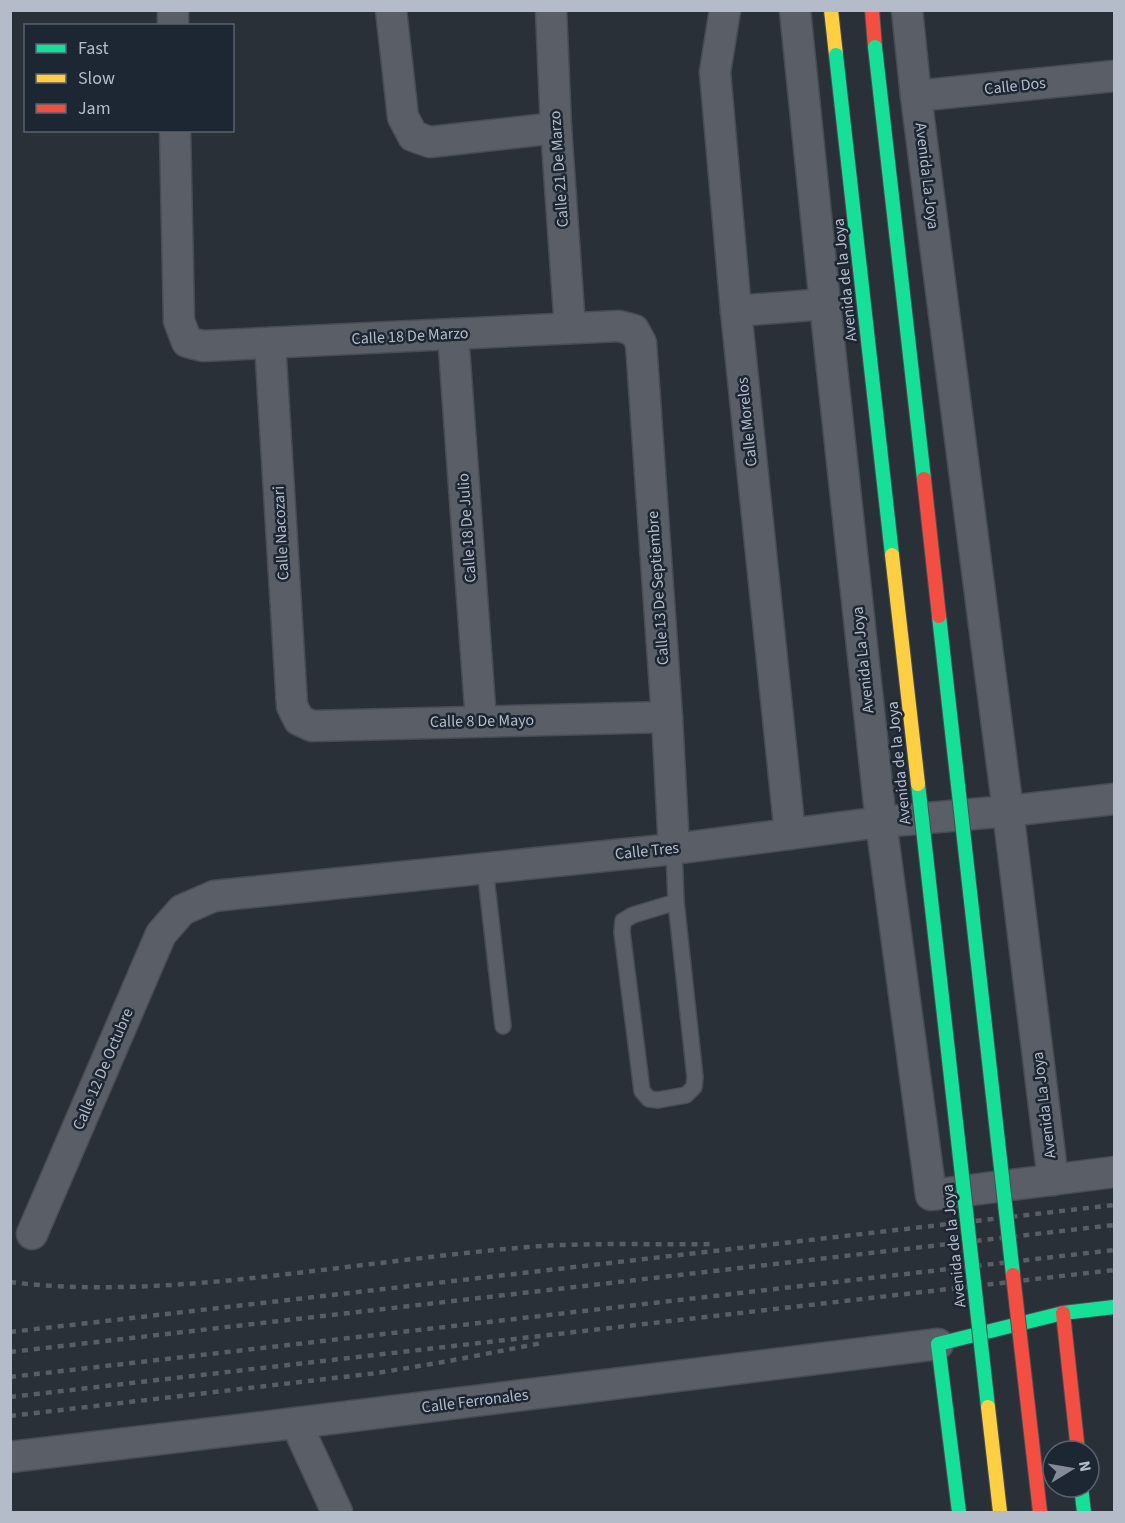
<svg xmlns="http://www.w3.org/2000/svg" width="1125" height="1523" font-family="'Source Sans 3',sans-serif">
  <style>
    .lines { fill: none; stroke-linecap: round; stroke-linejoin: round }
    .lane-casing { stroke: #484c53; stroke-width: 18 }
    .street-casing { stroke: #484c53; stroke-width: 33 }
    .fast-casing { stroke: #484c53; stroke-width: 16 }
    .slow-casing { stroke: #484c53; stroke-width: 16 }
    .jam-casing { stroke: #484c53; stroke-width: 16 }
    .lane { stroke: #5a5e66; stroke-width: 15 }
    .street { stroke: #5a5e66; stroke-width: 30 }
    .fast { stroke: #16e098; stroke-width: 14 }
    .slow { stroke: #ffcf43; stroke-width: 14 }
    .jam { stroke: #f24e42; stroke-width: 14 }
    .rail { stroke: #595d64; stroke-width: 4.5; stroke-dasharray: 6 6; stroke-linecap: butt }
    .fast-bridge-casing { stroke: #484c53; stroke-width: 16; stroke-linecap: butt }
    .slow-bridge-casing { stroke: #484c53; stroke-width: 16; stroke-linecap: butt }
    .jam-bridge-casing { stroke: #484c53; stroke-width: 16; stroke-linecap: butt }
    .fast-bridge { stroke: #16e098; stroke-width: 14 }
    .slow-bridge { stroke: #ffcf43; stroke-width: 14 }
    .jam-bridge { stroke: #f24e42; stroke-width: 14 }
    .labels { text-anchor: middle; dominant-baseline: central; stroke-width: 5; stroke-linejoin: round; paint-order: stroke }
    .street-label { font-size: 16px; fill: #b4bcc9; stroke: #1d2633 }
  </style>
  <rect width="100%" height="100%" fill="#2a3038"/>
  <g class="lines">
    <g class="lane-casing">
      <g id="lane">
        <polyline points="674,849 676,902 695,1077 694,1087 686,1095 658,1100 649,1099 642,1091 622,932 623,921 633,915 676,902"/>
        <polyline points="485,868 503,1026"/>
      </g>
    </g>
    <g class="street-casing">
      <g id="street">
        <polyline points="173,10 173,26"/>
        <polyline points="391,10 403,117 413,136 430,142 556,128"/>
        <polyline points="551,10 556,128 570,328"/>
        <polyline points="725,10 715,72 736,311 790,834"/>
        <polyline points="795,10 825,304 881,822 931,1195 1114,1172"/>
        <polyline points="907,10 916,96 1008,811 1053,1180"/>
        <polyline points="916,96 1114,76"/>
        <polyline points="175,130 179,321 187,342 203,346 619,326 634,330 641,343 667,717 674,849"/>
        <polyline points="736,311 825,304"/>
        <polyline points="453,334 481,721"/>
        <polyline points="270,343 292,706 299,720 312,726 667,717"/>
        <polyline points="32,1234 161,934 182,910 214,896 674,849 881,822 1008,811 1114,799"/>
        <polyline points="296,1423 337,1512"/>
        <polyline points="10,1457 296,1423 938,1344"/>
      </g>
    </g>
    <g class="fast-casing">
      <g id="fast">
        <polyline points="1081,1487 1084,1512"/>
        <polyline points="959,1512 938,1344 1063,1313 1114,1307"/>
      </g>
    </g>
    <g class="slow-casing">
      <polyline id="slow" points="831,10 836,55"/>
    </g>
    <g class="jam-casing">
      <g id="jam">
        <polyline points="872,10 875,47"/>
        <polyline points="1063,1313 1078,1451"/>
      </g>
    </g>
    <use href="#lane" class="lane"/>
    <use href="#street" class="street"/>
    <use href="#fast" class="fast"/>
    <use href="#slow" class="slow"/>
    <use href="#jam" class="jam"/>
    <g class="rail">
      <path d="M 10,1282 C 82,1291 153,1287 224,1281 C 314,1272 404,1259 495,1250 C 519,1248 543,1245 567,1245 C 616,1243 664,1245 713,1244"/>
      <polyline points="10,1332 1114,1205"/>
      <polyline points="10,1352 1114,1225"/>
      <polyline points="10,1377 1114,1250"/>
      <polyline points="10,1397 1114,1270"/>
      <polyline points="10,1416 377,1373 449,1361 542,1343"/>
    </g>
    <g class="fast-bridge-casing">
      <g id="fast-bridge">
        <polyline points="875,47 924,479"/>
        <polyline points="836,55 892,555"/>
        <polyline points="939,616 1013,1275"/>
        <polyline points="918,784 988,1407"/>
      </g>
    </g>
    <g class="slow-bridge-casing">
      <g id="slow-bridge">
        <polyline points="892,555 918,784"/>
        <polyline points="988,1407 1000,1512"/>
      </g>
    </g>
    <g class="jam-bridge-casing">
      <g id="jam-bridge">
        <polyline points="924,479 939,616"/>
        <polyline points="1013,1275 1040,1512"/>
      </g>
    </g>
    <use href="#fast-bridge" class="fast-bridge"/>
    <use href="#slow-bridge" class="slow-bridge"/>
    <use href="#jam-bridge" class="jam-bridge"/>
  </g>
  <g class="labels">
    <g class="street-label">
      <text transform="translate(1015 86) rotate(-6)">Calle Dos</text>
      <text transform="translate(559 169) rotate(-94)">Calle 21 De Marzo</text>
      <text transform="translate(927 176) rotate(83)">Avenida La Joya</text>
      <text transform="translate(845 280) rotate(-96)">Avenida de la Joya</text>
      <text transform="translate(410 336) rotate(-3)">Calle 18 De Marzo</text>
      <text transform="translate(747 422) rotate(-96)">Calle Morelos</text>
      <text transform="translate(467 528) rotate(-94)">Calle 18 De Julio</text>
      <text transform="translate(281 533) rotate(-93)">Calle Nacozari</text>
      <text transform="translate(658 588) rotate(-94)">Calle 13 De Septiembre</text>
      <text transform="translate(863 660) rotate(-96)">Avenida La Joya</text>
      <text transform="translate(482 721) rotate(-1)">Calle 8 De Mayo</text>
      <text transform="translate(899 763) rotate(-96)">Avenida de la Joya</text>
      <text transform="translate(647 851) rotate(-6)">Calle Tres</text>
      <text transform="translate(103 1069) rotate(-67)">Calle 12 De Octubre</text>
      <text transform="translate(1044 1105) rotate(-97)">Avenida La Joya</text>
      <text transform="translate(954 1246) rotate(-96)">Avenida de la Joya</text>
      <text transform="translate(475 1401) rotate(-7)">Calle Ferronales</text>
    </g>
  </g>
  <rect width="1125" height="1523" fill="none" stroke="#b4bcc9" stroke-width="24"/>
  <rect x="24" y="24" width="210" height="108" fill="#1d2633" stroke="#59626f" stroke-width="1.5"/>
  <rect x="36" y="44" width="30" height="9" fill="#16e098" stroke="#59626f" stroke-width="1.5"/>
  <text x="78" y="54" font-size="18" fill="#b4bcc9">Fast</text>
  <rect x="36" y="74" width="30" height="9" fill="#ffcf43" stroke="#59626f" stroke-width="1.5"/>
  <text x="78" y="84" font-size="18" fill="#b4bcc9">Slow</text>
  <rect x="36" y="104" width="30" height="9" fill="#f24e42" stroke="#59626f" stroke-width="1.5"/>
  <text x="78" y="114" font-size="18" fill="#b4bcc9">Jam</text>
  <g transform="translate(1071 1469) rotate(79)"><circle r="28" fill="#1d2633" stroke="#59626f" stroke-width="1.5"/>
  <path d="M0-4.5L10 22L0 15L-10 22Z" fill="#848b96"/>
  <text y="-9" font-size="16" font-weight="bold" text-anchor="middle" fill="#b4bcc9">N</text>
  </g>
</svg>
